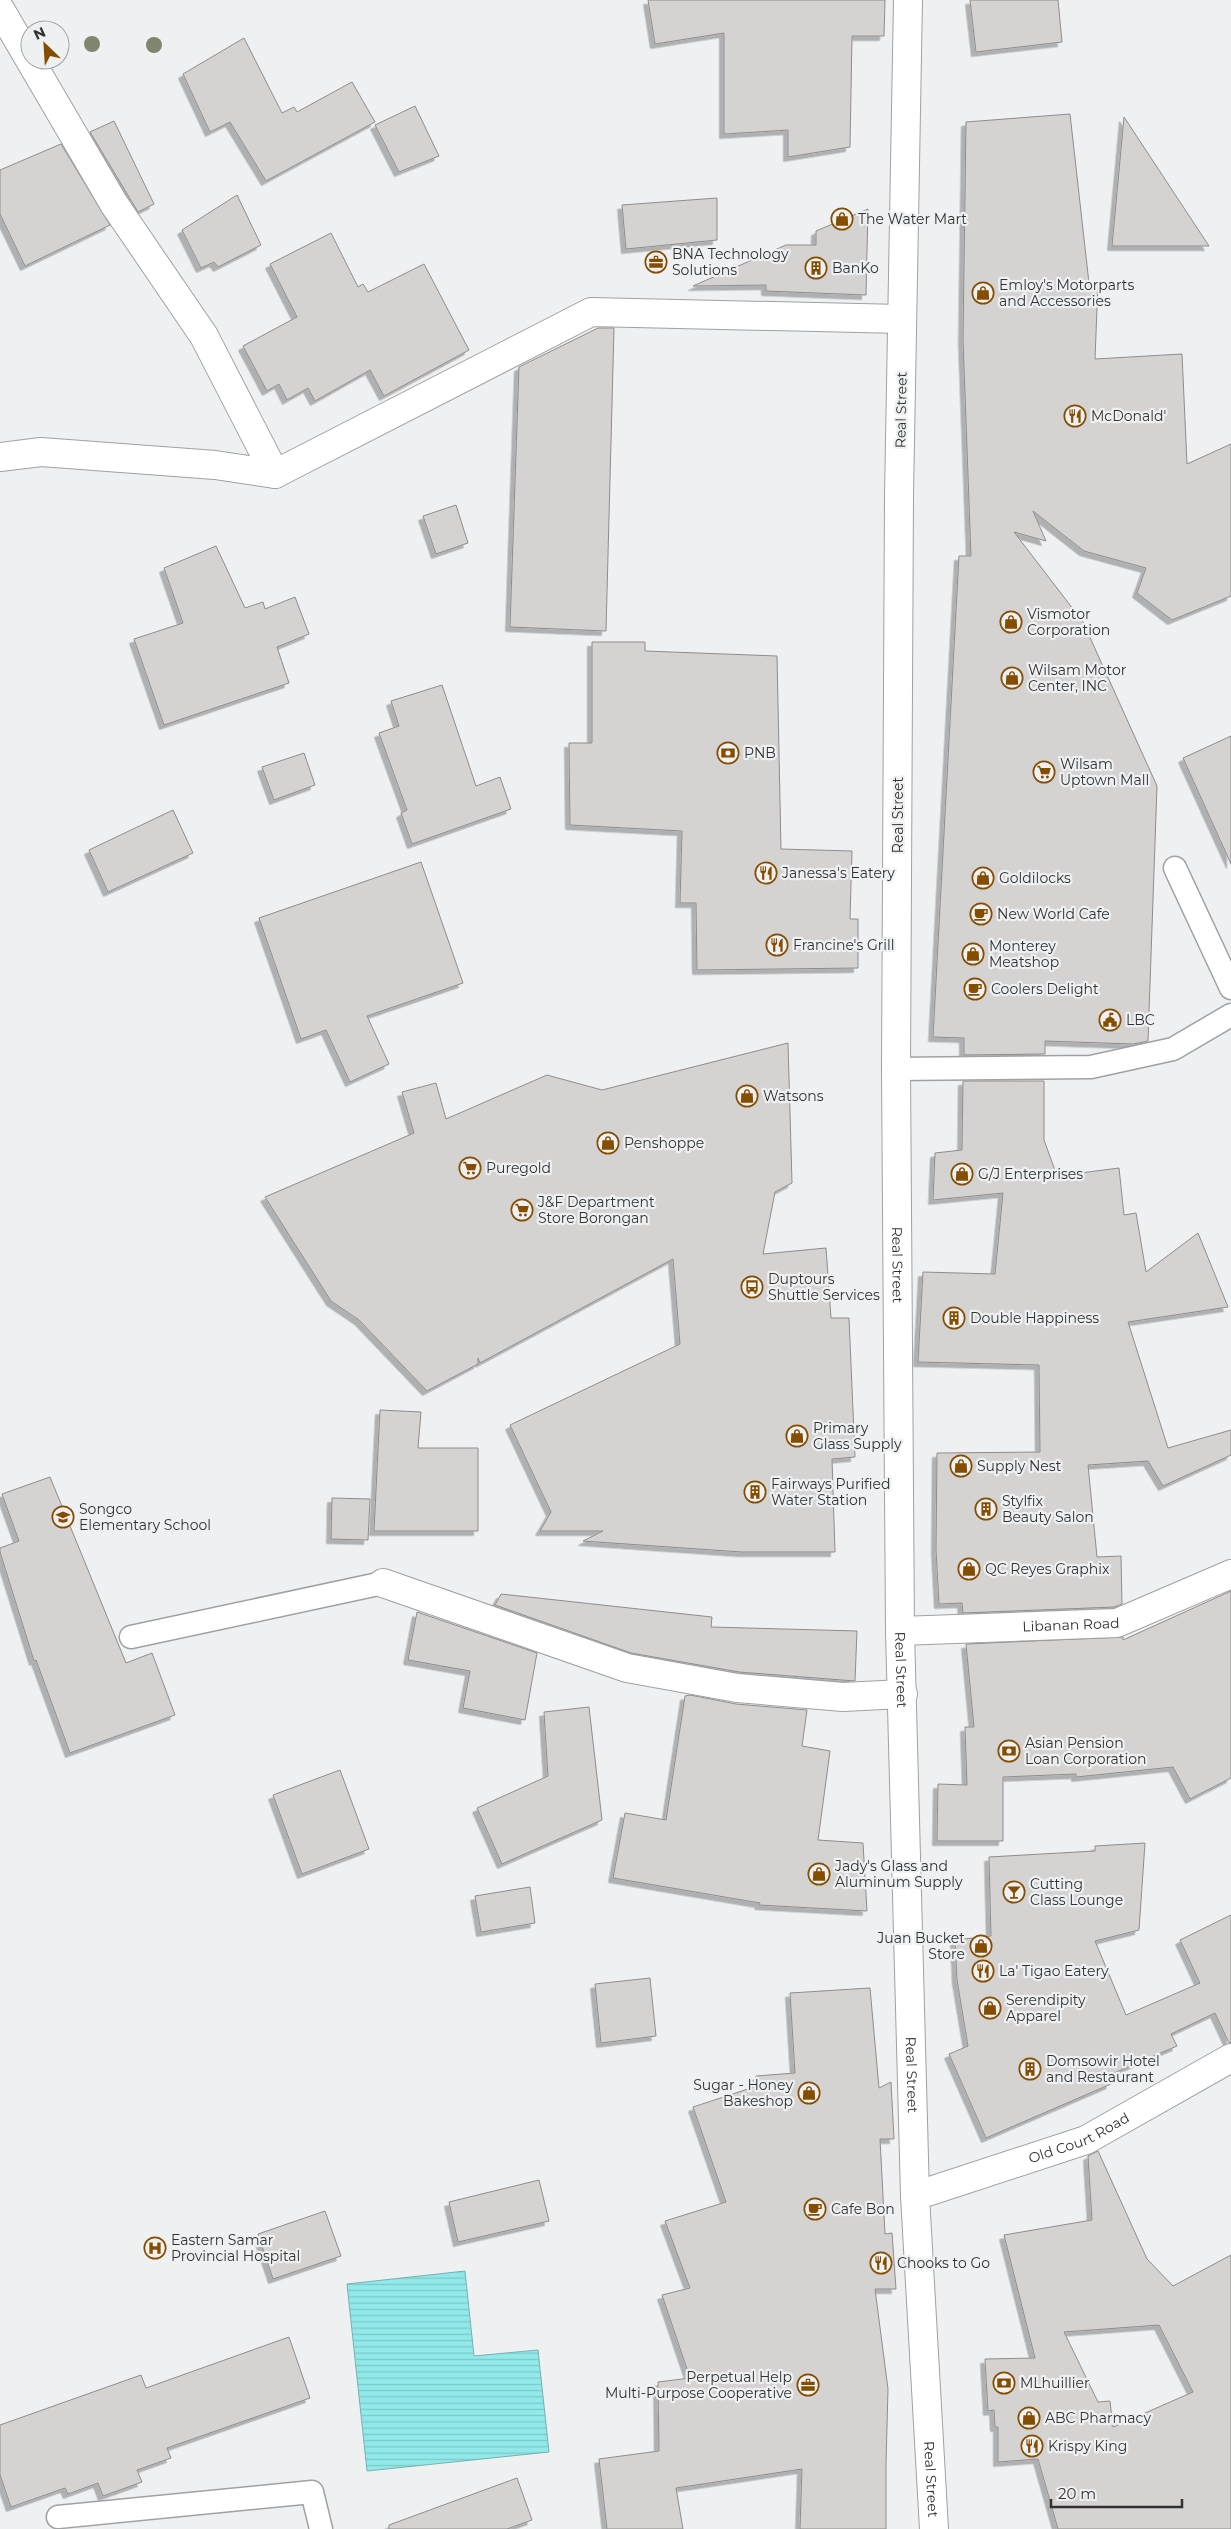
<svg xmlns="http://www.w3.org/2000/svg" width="1231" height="2529" font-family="Montserrat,sans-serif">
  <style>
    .water { fill: url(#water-rules); stroke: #75b2b2 }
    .building { fill: #d5d2d2; stroke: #8f8c8c; fill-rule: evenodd; filter: url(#shadow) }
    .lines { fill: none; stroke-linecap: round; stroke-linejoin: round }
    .lane-casing { stroke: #9fa1a3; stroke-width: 25 }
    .street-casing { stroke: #9fa1a3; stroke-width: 30 }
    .primary-casing { stroke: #9fa1a3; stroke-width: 30 }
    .lane { stroke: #fff; stroke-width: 22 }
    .street { stroke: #fff; stroke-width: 28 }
    .primary { stroke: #fff; stroke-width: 28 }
    .tree { fill: #7f866d }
    .labels { text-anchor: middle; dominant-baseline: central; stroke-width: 4.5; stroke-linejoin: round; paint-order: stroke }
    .poi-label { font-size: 14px; fill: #313232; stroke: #eff0f2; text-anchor: start }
    .street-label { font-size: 14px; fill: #313232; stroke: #eff0f2 }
  </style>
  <defs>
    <pattern id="water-rules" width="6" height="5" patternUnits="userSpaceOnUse" patternTransform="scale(1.25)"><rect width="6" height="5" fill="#92e9e9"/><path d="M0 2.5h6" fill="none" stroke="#7ec8c8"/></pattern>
    <filter id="shadow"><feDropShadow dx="-4.5" dy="4.5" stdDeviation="0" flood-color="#0004"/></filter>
  </defs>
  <rect width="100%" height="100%" fill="#eff0f2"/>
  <polygon class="water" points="465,2271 474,2356 538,2350 549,2452 367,2471 347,2284"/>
  <g class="building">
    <polygon points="648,0 885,0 884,36 852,36 850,147 788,157 788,130 724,134 724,33 655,44"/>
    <polygon points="970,0 1058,0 1062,42 976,52"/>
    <polygon points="244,38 282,113 294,107 297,112 352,82 375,122 266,181 230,122 210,132 183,74"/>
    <polygon points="415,106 439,156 399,172 375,125"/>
    <polygon points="1070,114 1089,283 1098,283 1095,359 1182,354 1187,464 1231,444 1231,596 1172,620 1137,593 1146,568 1084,551 1033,511 1046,541 1014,532 1083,622 1157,786 1148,1041 1133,1044 1045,1041 1045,1054 964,1055 964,1038 933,1037 959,556 971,556 963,340 966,122"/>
    <polygon points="1124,117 1209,246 1112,246"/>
    <polygon points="114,121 154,204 138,212 90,132"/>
    <polygon points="61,144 110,225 25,266 0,214 0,170"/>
    <polygon points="237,195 261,245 218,267 214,262 201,268 182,230"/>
    <polygon points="717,198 717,240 626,249 622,205"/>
    <polygon points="868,209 866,295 766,291 766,285 693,286 786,245 816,245 816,231"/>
    <polygon points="331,233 358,287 363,284 368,292 424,264 469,350 384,396 370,370 315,401 308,388 287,400 279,384 267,391 243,346 297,317 270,264"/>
    <polygon points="598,328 614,328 606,631 510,627 519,367"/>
    <polygon points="456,505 468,543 436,554 423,516"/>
    <polygon points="216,546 245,608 263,602 265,609 295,597 309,634 277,647 289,683 164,725 134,639 183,623 164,568"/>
    <polygon points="592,642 645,642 645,651 777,656 781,849 852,851 850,919 858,919 858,968 697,970 696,903 680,903 682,831 570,825 569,743 592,743"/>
    <polygon points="442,685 476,786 500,777 511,809 412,844 401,813 407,810 379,733 399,726 391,701"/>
    <polygon points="1231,736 1231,864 1183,758"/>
    <polygon points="304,753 315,785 274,800 262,767"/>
    <polygon points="173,810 193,853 108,892 89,850"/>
    <polygon points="421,862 463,983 367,1016 389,1064 350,1082 326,1030 301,1039 259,918"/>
    <polygon points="788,1043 792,1183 775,1192 763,1254 826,1248 831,1318 849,1318 855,1457 832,1459 835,1552 742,1552 583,1541 603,1531 540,1531 551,1512 510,1425 680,1344 673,1259 480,1363 478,1358 478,1364 427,1391 359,1320 331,1301 265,1197 414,1133 402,1092 436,1083 446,1119 547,1075 602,1090"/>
    <polygon points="963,1081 1044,1081 1044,1140 1057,1176 1119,1168 1124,1215 1136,1213 1146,1272 1198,1233 1228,1307 1128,1322 1168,1448 1231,1430 1231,1455 1163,1486 1148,1461 1088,1465 1097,1557 1121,1556 1122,1604 1114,1607 963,1613 962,1603 939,1604 936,1549 937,1453 1040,1452 1039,1365 918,1362 923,1272 995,1274 1003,1193 933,1200 935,1153 962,1150"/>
    <polygon points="380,1410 421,1412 418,1448 478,1448 478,1531 374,1531"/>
    <polygon points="50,1477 126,1663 152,1653 175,1715 70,1753 36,1660 34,1661 0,1552 0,1548 19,1541 2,1494"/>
    <polygon points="332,1498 370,1499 368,1540 331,1539"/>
    <polygon points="1231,1591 1231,1778 1190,1799 1173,1767 1076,1777 1076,1774 1003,1777 1003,1841 937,1841 938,1784 967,1785 965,1727 974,1727 966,1644 1123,1637 1123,1640"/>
    <polygon points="501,1594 712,1617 711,1627 857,1631 855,1681 739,1672 631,1653 495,1605"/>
    <polygon points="417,1612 537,1653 525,1720 463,1708 470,1671 408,1660"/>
    <polygon points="690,1695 736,1704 807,1710 802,1746 830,1751 818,1840 863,1843 867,1911 759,1905 760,1903 613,1878 625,1813 666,1820 685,1696"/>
    <polygon points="589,1707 602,1820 502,1864 477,1808 548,1776 544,1712"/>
    <polygon points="340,1770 369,1849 302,1874 273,1795"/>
    <polygon points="1145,1843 1139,1930 1095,1941 1126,2015 1200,1983 1180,1940 1231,1915 1231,2042 1229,2043 1215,2013 1171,2034 1177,2046 1107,2076 1111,2084 986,2138 949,2054 968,2046 957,1980 955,1940 991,1936 989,1857 1095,1851 1095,1846"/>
    <polygon points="530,1887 535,1923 481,1932 475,1896"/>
    <polygon points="650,1978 656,2036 601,2043 595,1984"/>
    <polygon points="870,1988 879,2088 891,2082 894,2139 880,2139 885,2234 892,2233 896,2289 875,2289 888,2389 886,2464 886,2529 800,2529 802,2469 676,2488 683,2529 607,2529 599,2459 659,2451 658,2382 690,2378 662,2295 690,2288 665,2221 726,2202 693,2107 757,2086 756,2076 795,2073 790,1993"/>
    <path d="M 1098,2151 L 1147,2259 L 1173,2286 L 1231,2255 L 1231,2529 L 1058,2529 L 1038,2459 L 998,2462 L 998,2427 L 995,2427 L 994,2410 L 988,2411 L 985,2359 L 1035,2358 L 1004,2235 L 1092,2220 L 1088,2156 ZM 1159,2325 L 1193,2392 L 1113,2427 L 1110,2401 L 1098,2402 L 1064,2332 Z"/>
    <polygon points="539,2180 549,2221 458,2242 449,2202"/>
    <polygon points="325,2211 341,2256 273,2279 258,2234"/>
    <polygon points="289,2337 310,2398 167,2448 171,2458 137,2470 142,2482 103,2496 98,2483 68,2494 65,2488 11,2507 0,2475 0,2425 141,2375 146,2388"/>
    <polygon points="517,2478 532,2520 507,2529 389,2529 389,2525"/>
  </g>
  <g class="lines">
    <g class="lane-casing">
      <g id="lane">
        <polyline points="1175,868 1231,988"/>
        <polyline points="896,1069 1091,1067 1173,1049 1231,1015"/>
        <polyline points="131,1637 383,1583"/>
        <polyline points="58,2517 312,2492 321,2529"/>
      </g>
    </g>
    <g class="street-casing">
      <g id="street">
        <polyline points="0,9 114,204 204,336 275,474"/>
        <polyline points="0,457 41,452 215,465 275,474 591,312 902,319"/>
        <polyline points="383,1583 627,1668 737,1688 843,1697 903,1694"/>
        <path id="s1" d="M 900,1631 L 1117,1623 L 1231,1574"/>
        <path id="s2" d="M 915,2196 L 1086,2140 L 1231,2058"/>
      </g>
    </g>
    <g class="primary-casing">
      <g id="primary">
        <path id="s3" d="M 908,0 L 899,496 L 896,1069 L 900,1631 L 915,2196 L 934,2529"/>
      </g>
    </g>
    <use href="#lane" class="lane"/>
    <use href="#street" class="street"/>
    <use href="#primary" class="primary"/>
  </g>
  <g class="tree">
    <circle cx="92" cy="44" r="8"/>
    <circle cx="154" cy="45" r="8"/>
  </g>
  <defs>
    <g id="shop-ring" transform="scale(1.125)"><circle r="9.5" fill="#eff0f2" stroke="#854d00" stroke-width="1.5"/><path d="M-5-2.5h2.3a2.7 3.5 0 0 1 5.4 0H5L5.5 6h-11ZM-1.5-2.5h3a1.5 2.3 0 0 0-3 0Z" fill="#854d00"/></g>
    <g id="office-ring" transform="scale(1.125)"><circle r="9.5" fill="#eff0f2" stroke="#854d00" stroke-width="1.5"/><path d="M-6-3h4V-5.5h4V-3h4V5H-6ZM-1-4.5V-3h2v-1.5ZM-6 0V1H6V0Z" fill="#854d00"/></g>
    <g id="building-ring" transform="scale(1.125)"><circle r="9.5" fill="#eff0f2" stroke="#854d00" stroke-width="1.5"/><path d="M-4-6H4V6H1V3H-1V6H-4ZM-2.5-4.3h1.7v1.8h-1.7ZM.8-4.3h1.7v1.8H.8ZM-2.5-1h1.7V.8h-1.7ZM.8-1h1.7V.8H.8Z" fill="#854d00"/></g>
    <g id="restaurant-ring" transform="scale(1.125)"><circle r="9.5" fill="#eff0f2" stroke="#854d00" stroke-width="1.5"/><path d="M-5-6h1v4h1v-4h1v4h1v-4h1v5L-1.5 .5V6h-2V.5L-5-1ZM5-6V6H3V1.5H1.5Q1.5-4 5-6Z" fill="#854d00"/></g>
    <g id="bank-ring" transform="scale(1.125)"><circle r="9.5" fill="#eff0f2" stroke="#854d00" stroke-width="1.5"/><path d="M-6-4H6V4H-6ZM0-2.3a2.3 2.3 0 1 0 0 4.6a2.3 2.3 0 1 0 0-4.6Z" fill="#854d00"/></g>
    <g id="supermarket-ring" transform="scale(1.125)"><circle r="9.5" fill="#eff0f2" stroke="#854d00" stroke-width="1.5"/><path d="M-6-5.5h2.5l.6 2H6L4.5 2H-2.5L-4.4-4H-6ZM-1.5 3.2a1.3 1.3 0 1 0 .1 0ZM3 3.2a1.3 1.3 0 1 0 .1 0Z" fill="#854d00"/></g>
    <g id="cafe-ring" transform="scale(1.125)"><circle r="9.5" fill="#eff0f2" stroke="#854d00" stroke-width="1.5"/><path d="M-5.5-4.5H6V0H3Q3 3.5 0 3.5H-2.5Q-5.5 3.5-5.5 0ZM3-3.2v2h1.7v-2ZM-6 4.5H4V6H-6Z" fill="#854d00"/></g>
    <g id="civic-ring" transform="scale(1.125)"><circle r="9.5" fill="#eff0f2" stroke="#854d00" stroke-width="1.5"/><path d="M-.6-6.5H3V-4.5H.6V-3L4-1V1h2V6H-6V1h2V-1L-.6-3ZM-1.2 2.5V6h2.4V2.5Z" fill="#854d00"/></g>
    <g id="bus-ring" transform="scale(1.125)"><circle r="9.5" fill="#eff0f2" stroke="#854d00" stroke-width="1.5"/><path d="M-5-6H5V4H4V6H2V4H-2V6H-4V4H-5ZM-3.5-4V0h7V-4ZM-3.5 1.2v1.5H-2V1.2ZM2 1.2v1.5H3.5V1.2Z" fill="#854d00"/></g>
    <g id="school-ring" transform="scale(1.125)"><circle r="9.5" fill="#eff0f2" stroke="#854d00" stroke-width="1.5"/><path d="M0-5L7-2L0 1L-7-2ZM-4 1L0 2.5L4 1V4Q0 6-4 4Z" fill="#854d00"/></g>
    <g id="bar-ring" transform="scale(1.125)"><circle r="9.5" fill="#eff0f2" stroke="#854d00" stroke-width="1.5"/><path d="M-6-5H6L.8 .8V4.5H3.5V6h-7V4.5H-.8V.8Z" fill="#854d00"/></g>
    <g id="hospital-ring" transform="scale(1.125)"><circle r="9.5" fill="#eff0f2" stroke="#854d00" stroke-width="1.5"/><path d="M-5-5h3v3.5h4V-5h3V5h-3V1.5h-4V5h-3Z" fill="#854d00"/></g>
  </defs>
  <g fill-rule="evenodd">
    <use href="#shop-ring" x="842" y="219"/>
    <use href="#office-ring" x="656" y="262"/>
    <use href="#building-ring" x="816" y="268"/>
    <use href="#shop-ring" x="983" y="293"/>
    <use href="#restaurant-ring" x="1075" y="416"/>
    <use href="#shop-ring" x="1011" y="622"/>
    <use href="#shop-ring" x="1012" y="678"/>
    <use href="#bank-ring" x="728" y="753"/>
    <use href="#supermarket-ring" x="1044" y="772"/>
    <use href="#restaurant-ring" x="766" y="873"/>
    <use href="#shop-ring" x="983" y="878"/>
    <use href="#cafe-ring" x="981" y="914"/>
    <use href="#restaurant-ring" x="777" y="945"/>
    <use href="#shop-ring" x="973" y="954"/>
    <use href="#cafe-ring" x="975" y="989"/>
    <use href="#civic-ring" x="1110" y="1020"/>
    <use href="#shop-ring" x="747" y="1096"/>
    <use href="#shop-ring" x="608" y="1143"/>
    <use href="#supermarket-ring" x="470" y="1168"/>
    <use href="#shop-ring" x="962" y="1174"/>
    <use href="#supermarket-ring" x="522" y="1210"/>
    <use href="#bus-ring" x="752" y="1287"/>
    <use href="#building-ring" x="954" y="1318"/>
    <use href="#shop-ring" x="797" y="1436"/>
    <use href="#shop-ring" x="961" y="1466"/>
    <use href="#building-ring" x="755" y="1492"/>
    <use href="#building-ring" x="986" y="1509"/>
    <use href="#school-ring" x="63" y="1517"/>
    <use href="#shop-ring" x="969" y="1569"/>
    <use href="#bank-ring" x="1009" y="1751"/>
    <use href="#shop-ring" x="819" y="1874"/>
    <use href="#bar-ring" x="1014" y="1892"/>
    <use href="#shop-ring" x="981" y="1946"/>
    <use href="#restaurant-ring" x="983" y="1971"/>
    <use href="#shop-ring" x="990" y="2008"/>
    <use href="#building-ring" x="1030" y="2069"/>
    <use href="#shop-ring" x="809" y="2093"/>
    <use href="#cafe-ring" x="815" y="2209"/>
    <use href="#hospital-ring" x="155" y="2248"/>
    <use href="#restaurant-ring" x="881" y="2263"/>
    <use href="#bank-ring" x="1004" y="2383"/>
    <use href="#office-ring" x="808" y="2385"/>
    <use href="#shop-ring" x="1029" y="2418"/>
    <use href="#restaurant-ring" x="1032" y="2446"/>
  </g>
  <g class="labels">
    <g class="poi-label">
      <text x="858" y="219">The Water Mart</text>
      <text x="672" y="254">BNA Technology<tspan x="672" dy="16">Solutions</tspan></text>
      <text x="832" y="268">BanKo</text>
      <text x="999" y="285">Emloy's Motorparts<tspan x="999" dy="16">and Accessories</tspan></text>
      <text x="1091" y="416">McDonald'</text>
      <text x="1027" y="614">Vismotor<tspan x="1027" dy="16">Corporation</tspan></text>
      <text x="1028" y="670">Wilsam Motor<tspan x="1028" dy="16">Center, INC</tspan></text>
      <text x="744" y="753">PNB</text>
      <text x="1060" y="764">Wilsam<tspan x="1060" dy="16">Uptown Mall</tspan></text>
      <text x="782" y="873">Janessa's Eatery</text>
      <text x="999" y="878">Goldilocks</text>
      <text x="997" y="914">New World Cafe</text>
      <text x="793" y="945">Francine's Grill</text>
      <text x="989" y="946">Monterey<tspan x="989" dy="16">Meatshop</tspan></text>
      <text x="991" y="989">Coolers Delight</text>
      <text x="1126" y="1020">LBC</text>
      <text x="763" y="1096">Watsons</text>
      <text x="624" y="1143">Penshoppe</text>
      <text x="486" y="1168">Puregold</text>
      <text x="978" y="1174">G/J Enterprises</text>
      <text x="538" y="1202">J&amp;F Department<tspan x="538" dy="16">Store Borongan</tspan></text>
      <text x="768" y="1279">Duptours<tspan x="768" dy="16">Shuttle Services</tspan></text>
      <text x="970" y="1318">Double Happiness</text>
      <text x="813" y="1428">Primary<tspan x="813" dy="16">Glass Supply</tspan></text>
      <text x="977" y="1466">Supply Nest</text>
      <text x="771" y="1484">Fairways Purified<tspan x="771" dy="16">Water Station</tspan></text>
      <text x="1002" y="1501">Stylfix<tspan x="1002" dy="16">Beauty Salon</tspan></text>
      <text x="79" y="1509">Songco<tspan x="79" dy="16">Elementary School</tspan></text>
      <text x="985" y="1569">QC Reyes Graphix</text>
      <text x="1025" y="1743">Asian Pension<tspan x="1025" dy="16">Loan Corporation</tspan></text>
      <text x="835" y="1866">Jady's Glass and<tspan x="835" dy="16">Aluminum Supply</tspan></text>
      <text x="1030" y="1884">Cutting<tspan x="1030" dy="16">Class Lounge</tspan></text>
      <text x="965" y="1938" text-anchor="end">Juan Bucket<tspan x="965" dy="16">Store</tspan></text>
      <text x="999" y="1971">La' Tigao Eatery</text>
      <text x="1006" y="2000">Serendipity<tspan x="1006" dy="16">Apparel</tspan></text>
      <text x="1046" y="2061">Domsowir Hotel<tspan x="1046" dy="16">and Restaurant</tspan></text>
      <text x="793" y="2085" text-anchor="end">Sugar - Honey<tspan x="793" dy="16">Bakeshop</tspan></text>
      <text x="831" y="2209">Cafe Bon</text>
      <text x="171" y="2240">Eastern Samar<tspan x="171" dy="16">Provincial Hospital</tspan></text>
      <text x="897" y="2263">Chooks to Go</text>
      <text x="792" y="2377" text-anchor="end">Perpetual Help<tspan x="792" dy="16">Multi-Purpose Cooperative</tspan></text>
      <text x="1020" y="2383">MLhuillier</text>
      <text x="1045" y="2418">ABC Pharmacy</text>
      <text x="1048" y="2446">Krispy King</text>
    </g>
    <g class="street-label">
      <text transform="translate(901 410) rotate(-89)">Real Street</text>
      <text transform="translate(898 815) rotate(-90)">Real Street</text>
      <text stroke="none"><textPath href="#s3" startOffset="1265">Real Street</textPath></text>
      <text stroke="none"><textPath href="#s1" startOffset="171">Libanan Road</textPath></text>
      <text stroke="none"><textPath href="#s3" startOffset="1670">Real Street</textPath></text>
      <text stroke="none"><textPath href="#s3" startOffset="2075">Real Street</textPath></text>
      <text stroke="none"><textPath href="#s2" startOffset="174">Old Court Road</textPath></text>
      <text stroke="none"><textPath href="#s3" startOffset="2480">Real Street</textPath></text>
    </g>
  </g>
  <g transform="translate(45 45) rotate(335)"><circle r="24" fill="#eff0f2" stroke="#a3a4a5"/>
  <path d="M0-4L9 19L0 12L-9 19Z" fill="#854d00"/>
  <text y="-8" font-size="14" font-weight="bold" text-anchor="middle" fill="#313232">N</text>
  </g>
  <path d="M1051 2499v8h131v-8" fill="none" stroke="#313232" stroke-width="2.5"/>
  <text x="1058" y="2499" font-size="15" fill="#313232" stroke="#eff0f2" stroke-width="4" paint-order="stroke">20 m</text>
</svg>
